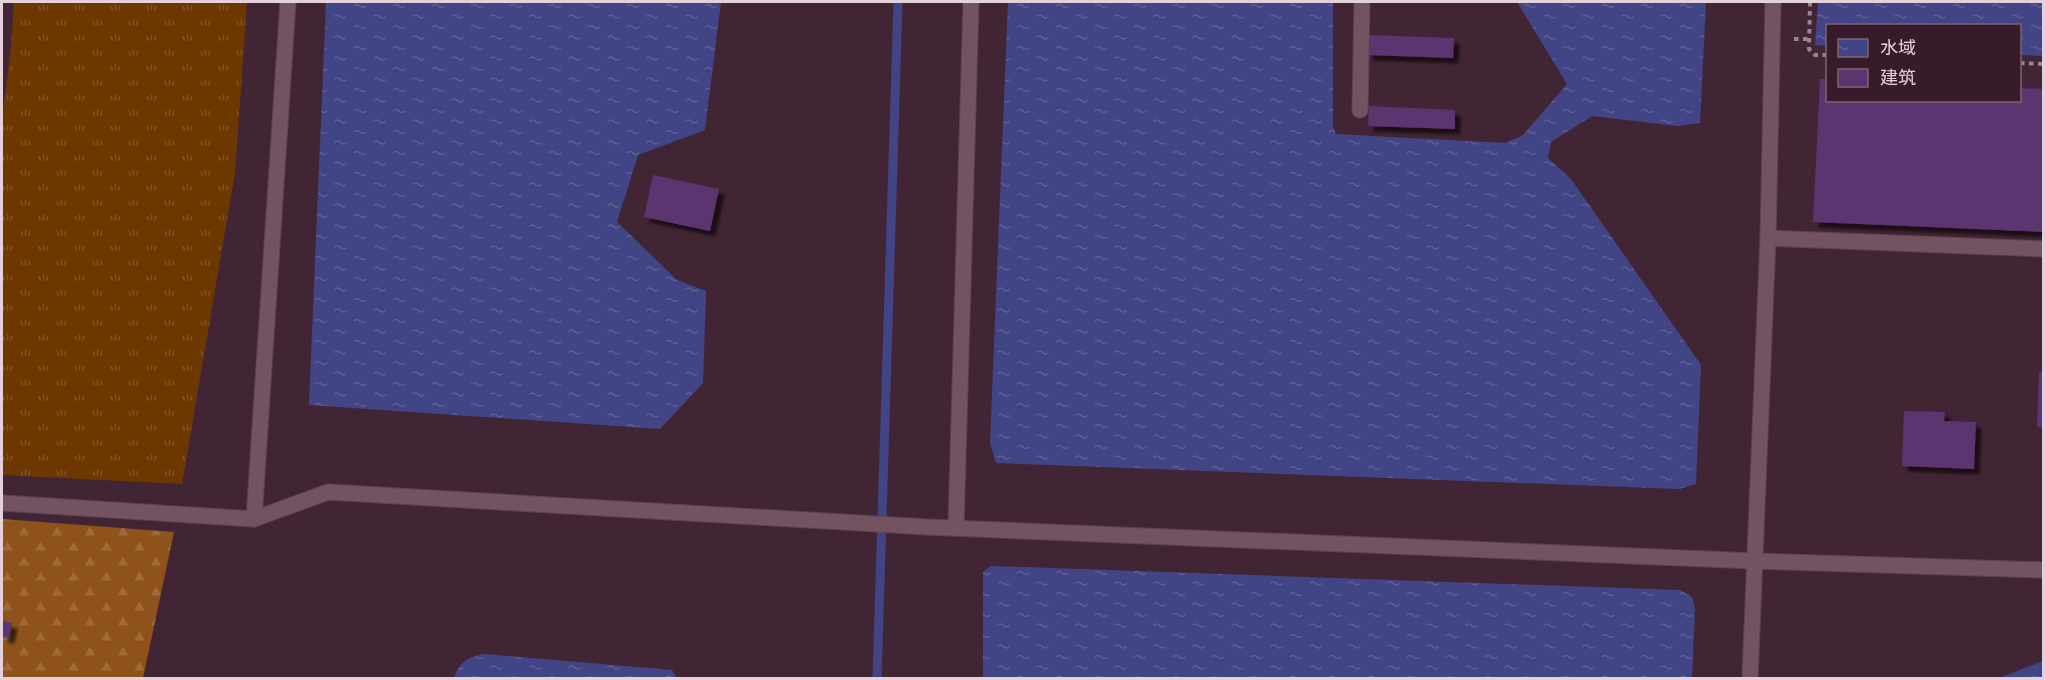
<svg xmlns="http://www.w3.org/2000/svg" width="2045" height="680" font-family="'Source Sans 3','Noto Sans SC',sans-serif">
  <style>
    .grass { fill: url(#grass-tufts) }
    .forest { fill: url(#forest-firs) }
    .water { fill: url(#water-ripples) }
    .lines { fill: none; stroke-linecap: round; stroke-linejoin: round }
    .stream { stroke: #424585; stroke-width: 9 }
    .building { fill: #5c346f; filter: url(#shadow) }
    .lane-casing { stroke: #5d4450; stroke-width: 17 }
    .path { stroke: #9c838f; stroke-width: 4; stroke-dasharray: 4.5 4.5; stroke-linecap: butt }
    .lane { stroke: #735262; stroke-width: 15 }
  </style>
  <defs>
    <pattern id="grass-tufts" width="24" height="20" patternUnits="userSpaceOnUse" patternTransform="scale(1.5)"><rect width="24" height="20" fill="#6d3800"/><path d="M3 7l-1-3M5 7V3M7 7l1-3M15 17l-1-3M17 17v-4M19 17l1-3" fill="none" stroke="#825425"/></pattern>
    <pattern id="forest-firs" width="22" height="20" patternUnits="userSpaceOnUse" patternTransform="scale(1.5)"><rect width="22" height="20" fill="#8f521a"/><path d="M5 1l3.5 6h-7zM16 11l3.5 6h-7z" fill="#9f6a3b"/></pattern>
    <pattern id="water-ripples" width="26" height="14" patternUnits="userSpaceOnUse" patternTransform="scale(1.5)"><rect width="26" height="14" fill="#424585"/><path d="M2 4q2-2 4 0t4 0M15 11q2-2 4 0t4 0" fill="none" stroke="#5d5f96"/></pattern>
    <filter id="shadow"><feDropShadow dx="5.5" dy="5.5" stdDeviation="1.5" flood-color="#0009"/></filter>
  </defs>
  <rect width="100%" height="100%" fill="#422534"/>
  <polygon class="grass" points="14,2 247,2 235,173 182,484 2,475 2,119 11,47"/>
  <polygon class="forest" points="2,519 174,532 143,678 2,678"/>
  <g class="water">
    <polygon points="326,2 721,2 705,130 638,155 617,222 677,280 706,291 703,383 660,429 309,405"/>
    <polygon points="1008,2 1333,2 1333,127 1336,134 1505,143 1522,136 1567,84 1517,2 1706,2 1700,123 1678,126 1592,116 1551,142 1548,158 1571,179 1701,365 1696,484 1679,489 996,463 990,443"/>
    <polygon points="1818,2 2043,2 2043,56 2020,55 2020,26 1828,26 1827,46 1815,45"/>
    <polygon points="991,566 1680,590 1692,597 1695,609 1692,678 983,678 983,572"/>
    <path d="M 483,654 L 672,670 L 677,678 L 454,678 C 459,662 467,658 483,654 Z"/>
    <polygon points="2043,661 2043,678 2001,678 2004,676"/>
  </g>
  <g class="lines">
    <polyline class="stream" points="877,678 898,2"/>
  </g>
  <g class="building">
    <polygon points="1368,35 1454,38 1453,58 1367,55"/>
    <polygon points="1820,79 1828,79 1828,100 2020,100 2020,88 2044,89 2044,232 1813,222"/>
    <polygon points="1369,106 1455,110 1455,129 1368,126"/>
    <polygon points="653,175 719,189 710,231 644,217"/>
    <polygon points="2039,372 2044,372 2044,428 2037,427"/>
    <polygon points="1904,411 1945,412 1944,421 1976,422 1974,469 1902,466"/>
    <polygon points="2,621 12,623 9,638 2,637"/>
  </g>
  <g class="lines">
    <g class="lane-casing">
      <g id="lane">
        <polyline points="1360,110 1362,2"/>
        <polyline points="1768,238 2044,249"/>
        <polyline points="2,503 254,519 328,492 927,527 1755,561 2044,570"/>
        <polyline points="254,519 288,2"/>
        <polyline points="956,528 971,2"/>
        <polyline points="1750,678 1768,238 1773,2"/>
      </g>
    </g>
    <g class="path">
      <polyline points="1810,2 1809,49 1815,55 1828,55"/>
      <polyline points="1794,39 1808,39"/>
      <polyline points="2020,63 2044,64"/>
    </g>
    <use href="#lane" class="lane"/>
  </g>
  <rect width="2045" height="680" fill="none" stroke="#e5d1da" stroke-width="6"/>
  <rect x="1826" y="24" width="195" height="78" fill="#371b2a" stroke="#7d6470" stroke-width="1.5"/>
  <rect x="1838" y="39" width="30" height="18" fill="url(#water-ripples)" stroke="#7d6470" stroke-width="1.5"/>
  <text x="1880" y="54" font-size="18" fill="#e5d1da">水域</text>
  <rect x="1838" y="69" width="30" height="18" fill="#5c346f" stroke="#7d6470" stroke-width="1.5"/>
  <text x="1880" y="84" font-size="18" fill="#e5d1da">建筑</text>
</svg>
